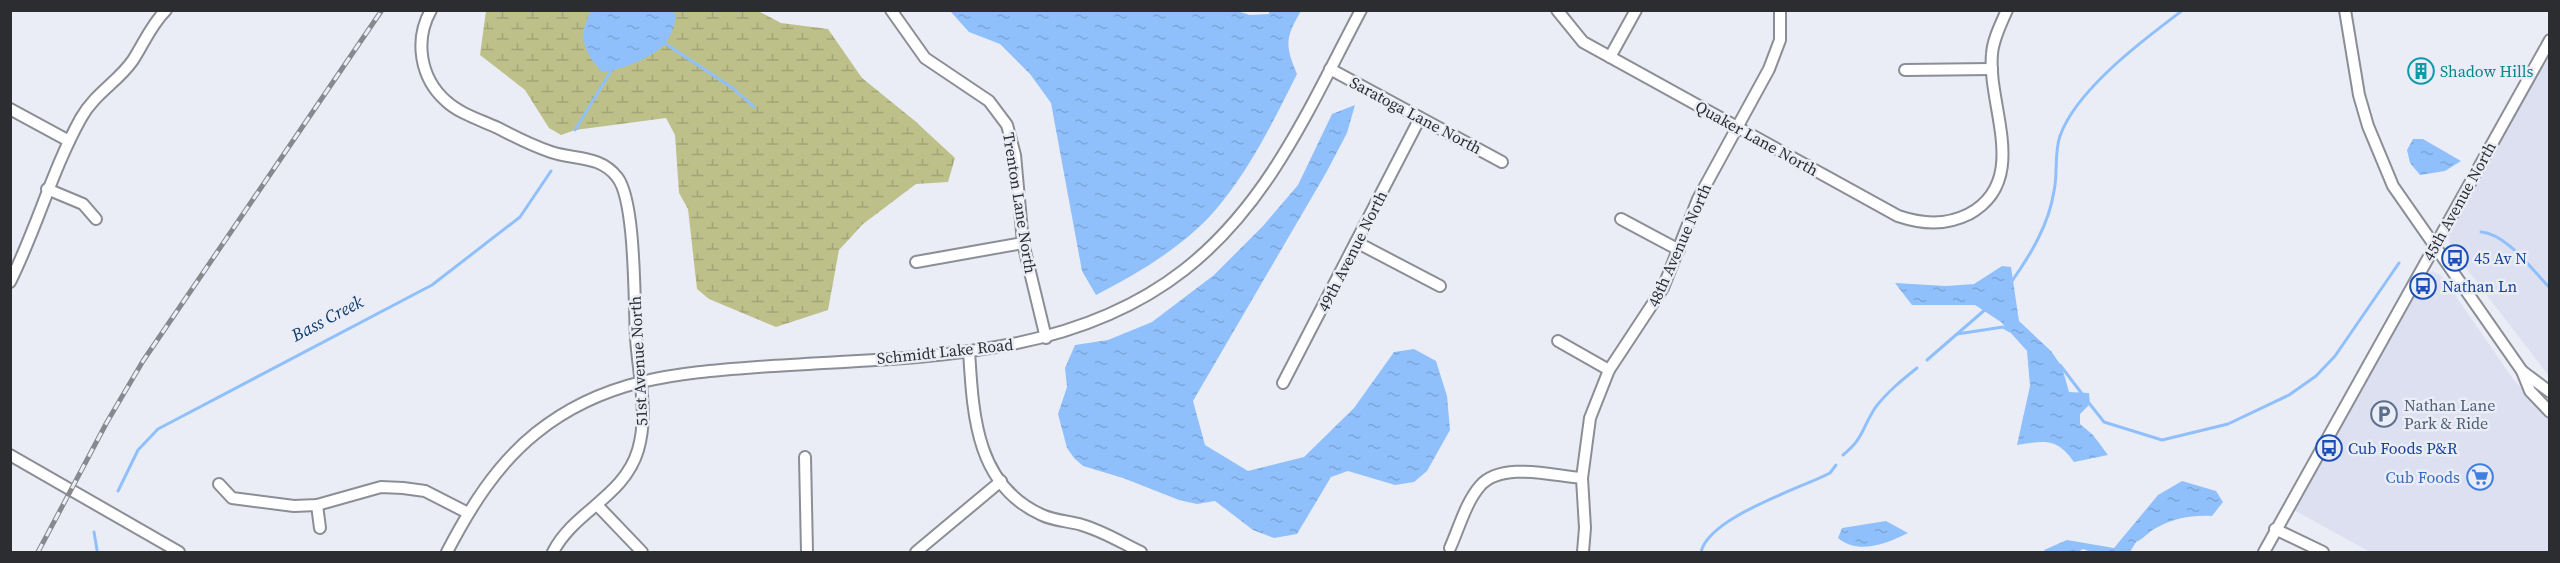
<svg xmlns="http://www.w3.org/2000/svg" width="2560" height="563" font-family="'Source Serif 4',serif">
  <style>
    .built { fill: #dce0f0 }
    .wetland { fill: url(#wetland-marsh) }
    .water { fill: url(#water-ripples) }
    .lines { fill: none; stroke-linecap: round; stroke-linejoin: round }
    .stream { stroke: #90c0fc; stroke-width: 3 }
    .minor-casing { stroke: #8c8e96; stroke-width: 14 }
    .minor { stroke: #fff; stroke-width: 10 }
    .rail-casing { stroke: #87898f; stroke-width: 5 }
    .rail { stroke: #ebedf6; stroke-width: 3; stroke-dasharray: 9; stroke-linecap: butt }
    .labels { text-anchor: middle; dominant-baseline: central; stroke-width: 5; stroke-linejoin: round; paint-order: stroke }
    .culture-label { font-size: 16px; fill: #0d838f; stroke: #ebedf6; text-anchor: start }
    .street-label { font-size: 16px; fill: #2c2d31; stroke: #ebedf6 }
    .transit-label { font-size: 16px; fill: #164399; stroke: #ebedf6; text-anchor: start }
    .service-label { font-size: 16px; fill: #4e5e75; stroke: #ebedf6; text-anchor: start }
    .shop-label { font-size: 16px; fill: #366cbe; stroke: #ebedf6; text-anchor: end }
    .water-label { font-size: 18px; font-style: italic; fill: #0d3d72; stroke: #ebedf6 }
  </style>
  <defs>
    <pattern id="wetland-marsh" width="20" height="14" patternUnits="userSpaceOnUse" patternTransform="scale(1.5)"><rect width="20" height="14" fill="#bec08a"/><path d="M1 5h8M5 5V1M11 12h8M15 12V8" fill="none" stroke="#a3a578"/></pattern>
    <pattern id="water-ripples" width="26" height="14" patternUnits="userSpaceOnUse" patternTransform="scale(1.5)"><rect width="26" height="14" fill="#90c0fc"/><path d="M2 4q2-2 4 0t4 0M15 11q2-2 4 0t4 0" fill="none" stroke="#7ca5d8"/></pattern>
  </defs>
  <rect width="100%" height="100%" fill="#ebedf6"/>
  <g class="built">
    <polygon points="2549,55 2550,376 2549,376 2450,247 2449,240 2450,234"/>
    <polygon points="2433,271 2442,276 2513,379 2549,419 2549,552 2370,552 2292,509 2427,273"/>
  </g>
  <polygon class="wetland" points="486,11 758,11 781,23 828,29 862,78 915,121 955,158 948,182 916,184 863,224 839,250 828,310 776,327 709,299 697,289 688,209 679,193 675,135 666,118 575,130 561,135 549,128 525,90 480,55"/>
  <g class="water">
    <path d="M 672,11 L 676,15 C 675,24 672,34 666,42 C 657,56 619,71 602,72 C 584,52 577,37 591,11 Z"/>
    <path d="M 1237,11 L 1250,15 L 1269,14 L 1269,11 L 1301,11 C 1285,38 1285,45 1297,74 C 1275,118 1253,163 1222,202 C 1191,242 1141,272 1096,295 L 1082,271 L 1051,103 L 1030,74 L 1000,44 L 969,32 L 950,11 Z"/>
    <polygon points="1355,105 1347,133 1326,173 1193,401 1205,445 1248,471 1304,457 1354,408 1394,352 1414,349 1436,361 1447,396 1450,430 1427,471 1414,482 1395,485 1348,471 1331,477 1297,534 1274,538 1253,530 1215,501 1197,504 1179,500 1123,478 1083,466 1074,458 1067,448 1058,414 1067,387 1065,368 1075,345 1108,340 1152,322 1214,275 1263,226 1298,185 1332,114"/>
    <polygon points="2413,139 2423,139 2461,161 2445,171 2420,175 2410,163 2407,150"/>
    <path d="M 2002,266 L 2011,267 L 2019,321 L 2051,351 L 2062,367 L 2069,392 L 2089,393 L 2090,404 L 2080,414 L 2080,424 L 2093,435 L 2108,455 L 2074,462 C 2056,437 2045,441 2017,445 L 2030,386 L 2027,351 L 2001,322 L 1975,305 L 1912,305 L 1895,283 L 1946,286 L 1974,284 Z"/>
    <path d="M 2182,481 L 2216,491 L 2223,502 L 2212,516 C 2192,515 2174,518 2156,528 C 2148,532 2145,538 2136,542 L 2130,552 L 2091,552 L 2083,549 L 2078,552 L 2045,552 L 2044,550 L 2067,540 L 2114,548 L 2158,495 Z"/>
    <path d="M 1886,521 L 1908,533 C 1886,544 1858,555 1838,538 L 1842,528 Z"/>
  </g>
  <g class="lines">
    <g class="stream">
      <polyline points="663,42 734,89 754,107"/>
      <polyline points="575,130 611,71"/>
      <path d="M 2481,232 C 2507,234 2532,270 2550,288"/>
      <path d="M 2012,281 C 2031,254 2049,224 2054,191 C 2058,173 2054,153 2060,136 C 2076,90 2143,40 2183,10"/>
      <polyline points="1957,334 2003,327 2010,331"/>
      <polyline points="1927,360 1987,308"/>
      <polyline points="2060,365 2083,395"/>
      <polyline points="2089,403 2104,422 2162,440 2228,424 2289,395 2316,376 2335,356 2399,263"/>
      <path d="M 1843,455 C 1864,438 1862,428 1875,408 C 1887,392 1902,380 1917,368"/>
      <polyline points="118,491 138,450 158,429 432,285 520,217 551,171"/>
      <polyline points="94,532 97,550"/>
      <path d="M 1701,552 C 1709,517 1799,489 1830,473 L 1836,465"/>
    </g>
    <g class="minor-casing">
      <g id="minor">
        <path d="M 431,10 C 414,40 420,78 446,101 C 460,114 481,120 498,128 C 515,137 533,146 551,152 C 575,160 600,155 617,177 C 636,200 634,304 636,337 C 638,374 649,413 638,450 C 624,497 574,511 553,552"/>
        <polyline points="891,10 925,58 989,101 1007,125 1015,155 1023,243 1046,338"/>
        <path d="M 1557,10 L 1583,42 L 1898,216 C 1922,224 1945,226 1969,214 C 2031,180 1987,106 1992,54 C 1993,39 2001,24 2007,10"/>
        <polyline points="2345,10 2359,95 2368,126 2393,186 2522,371 2530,391 2550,412"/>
        <polyline points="1610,57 1636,10"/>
        <polyline points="1330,69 1502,162"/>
        <polyline points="1905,70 1992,69"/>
        <polyline points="10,109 69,141"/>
        <polyline points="47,189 83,204 96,219"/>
        <polyline points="1621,219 1679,250"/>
        <polyline points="1356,242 1440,286"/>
        <polyline points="916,262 1023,243"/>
        <path d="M 10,282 C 37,228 52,170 81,118 C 95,93 119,81 133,60 C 144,43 151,25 166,10"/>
        <polyline points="1558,341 1609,370"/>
        <path d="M 969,351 C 973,413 975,485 1042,515 C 1055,521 1069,521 1082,525 C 1103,531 1122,543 1141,552"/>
        <polyline points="2522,371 2550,392"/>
        <polyline points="1283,383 1420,118"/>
        <polyline points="10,455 179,552"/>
        <polyline points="805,457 807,552"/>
        <polyline points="219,484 232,498 294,506 317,505 381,487 403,488 425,491 468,513"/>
        <polyline points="317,505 320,528"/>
        <polyline points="597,505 642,552"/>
        <polyline points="2275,529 2323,552"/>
        <path d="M 1450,548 C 1459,528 1466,502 1480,486 C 1502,461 1553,476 1582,478"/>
        <path d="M 447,552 C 470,508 496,465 536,433 C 603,379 676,373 758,367 C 903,356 1064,364 1184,270 C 1270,203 1311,104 1361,10"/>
        <polyline points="916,552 1001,481"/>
        <polyline points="1583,552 1585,528 1582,478 1590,418 1609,370 1663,288 1698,199 1769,69 1780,40 1780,10"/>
        <polyline points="2264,552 2550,40"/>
      </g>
    </g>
    <use href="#minor" class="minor"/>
    <g class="rail-casing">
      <polyline id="rail" points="38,552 107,422 143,361 382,10"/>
    </g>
    <use href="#rail" class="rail"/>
  </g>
  <defs>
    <g id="building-ring" transform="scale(1.35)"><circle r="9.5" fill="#ebedf6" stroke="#0f9aa8" stroke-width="1.5"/><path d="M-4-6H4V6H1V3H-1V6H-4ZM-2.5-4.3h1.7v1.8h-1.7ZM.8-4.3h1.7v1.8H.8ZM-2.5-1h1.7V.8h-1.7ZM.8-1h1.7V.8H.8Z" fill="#0f9aa8"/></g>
    <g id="bus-ring" transform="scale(1.35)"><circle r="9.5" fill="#ebedf6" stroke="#1a4fb4" stroke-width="1.5"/><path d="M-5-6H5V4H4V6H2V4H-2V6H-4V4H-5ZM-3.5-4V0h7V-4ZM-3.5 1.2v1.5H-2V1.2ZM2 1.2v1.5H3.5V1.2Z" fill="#1a4fb4"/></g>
    <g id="parking-ring" transform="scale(1.35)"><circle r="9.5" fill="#ebedf6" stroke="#5c6f8a" stroke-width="1.5"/><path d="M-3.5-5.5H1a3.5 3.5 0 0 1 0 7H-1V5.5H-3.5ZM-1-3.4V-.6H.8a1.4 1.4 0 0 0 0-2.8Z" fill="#5c6f8a"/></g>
    <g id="supermarket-ring" transform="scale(1.35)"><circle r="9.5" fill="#ebedf6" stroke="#3f7fe0" stroke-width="1.5"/><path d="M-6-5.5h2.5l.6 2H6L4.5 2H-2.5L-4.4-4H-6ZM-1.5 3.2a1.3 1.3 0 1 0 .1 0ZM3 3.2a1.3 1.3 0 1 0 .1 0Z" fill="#3f7fe0"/></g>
  </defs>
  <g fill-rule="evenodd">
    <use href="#building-ring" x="2421" y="71"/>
    <use href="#bus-ring" x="2455" y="258"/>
    <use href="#bus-ring" x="2423" y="286"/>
    <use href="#parking-ring" x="2384" y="414"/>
    <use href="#bus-ring" x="2329" y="448"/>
    <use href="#supermarket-ring" x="2480" y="477"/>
  </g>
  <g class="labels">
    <g class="culture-label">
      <text x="2440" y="71">Shadow Hills</text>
    </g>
    <g class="street-label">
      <text transform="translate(1416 115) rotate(28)">Saratoga Lane North</text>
      <text transform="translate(1757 138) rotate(29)">Quaker Lane North</text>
      <text transform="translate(2459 201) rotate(-61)">45th Avenue North</text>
      <text transform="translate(1020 203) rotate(81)">Trenton Lane North</text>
      <text transform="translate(1679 245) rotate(-66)">48th Avenue North</text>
      <text transform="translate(1352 251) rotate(-63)">49th Avenue North</text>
      <text transform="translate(945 351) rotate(-6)">Schmidt Lake Road</text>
      <text transform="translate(638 361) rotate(-93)">51st Avenue North</text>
    </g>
    <g class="transit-label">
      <text x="2474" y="258">45 Av N</text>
      <text x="2442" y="286">Nathan Ln</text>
      <text x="2348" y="448">Cub Foods P&amp;R</text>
    </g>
    <g class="service-label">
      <text x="2404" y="405">Nathan Lane<tspan x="2404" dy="18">Park &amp; Ride</tspan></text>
    </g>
    <g class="shop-label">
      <text x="2460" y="477">Cub Foods</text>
    </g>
    <g class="water-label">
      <text transform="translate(327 318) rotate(-28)">Bass Creek</text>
    </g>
  </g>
  <rect width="2560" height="563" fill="none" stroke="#2c2d31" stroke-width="24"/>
</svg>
